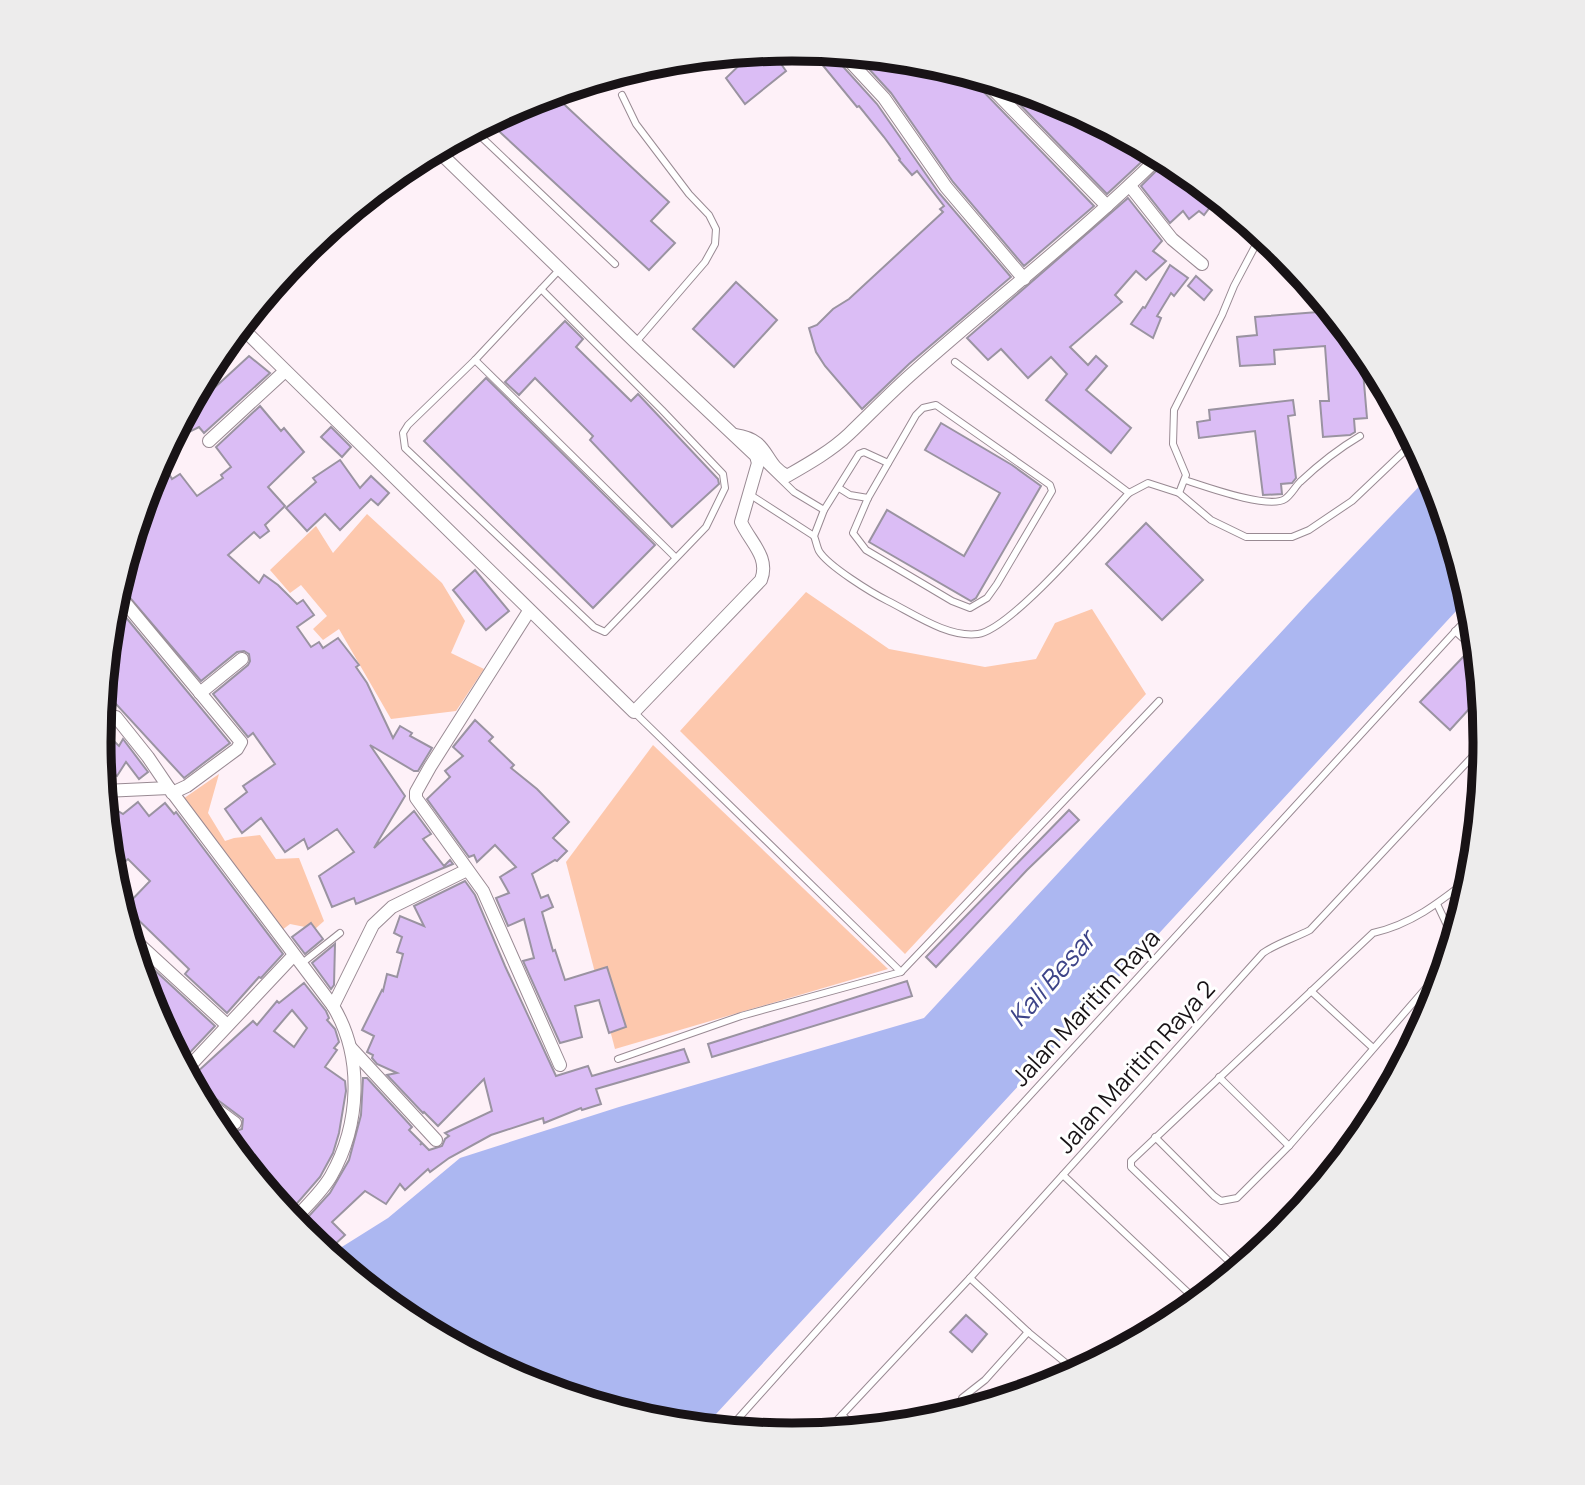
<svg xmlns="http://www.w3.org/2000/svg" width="1585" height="1485" font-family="Manrope,sans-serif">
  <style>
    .green { fill: #fdc8ad }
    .water { fill: #acb7f1 }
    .building { fill: #dbbdf5; stroke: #9a93a1; stroke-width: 2; fill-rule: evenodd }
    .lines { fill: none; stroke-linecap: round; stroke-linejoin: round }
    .lane-casing { stroke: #998a93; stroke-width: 8 }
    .street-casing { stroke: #998a93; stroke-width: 14 }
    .lane { stroke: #fff; stroke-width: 6 }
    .street { stroke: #fff; stroke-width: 12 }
    .labels { text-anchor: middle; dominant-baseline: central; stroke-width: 6; stroke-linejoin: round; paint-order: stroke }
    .street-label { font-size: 24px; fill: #181316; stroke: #fff }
    .water-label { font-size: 26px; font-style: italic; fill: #3d4488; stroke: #fff }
    .rim { fill: none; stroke: #181316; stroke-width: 9 }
  </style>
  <rect width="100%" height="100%" fill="#fef1f8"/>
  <g class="green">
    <polygon points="367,514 442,583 465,621 451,653 484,669 456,711 391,719 339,629 323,640 313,629 327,616 301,585 290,593 270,570 316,526 333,553"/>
    <polygon points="806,592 889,649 985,667 1036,659 1055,623 1092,609 1146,694 905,954 680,731"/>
    <polygon points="653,745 888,969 615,1049 566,862"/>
    <polygon points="219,774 208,813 225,841 234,838 260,835 276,859 299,858 324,921 315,929 290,924 282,930 180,801"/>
  </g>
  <polygon class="water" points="1431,474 1469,597 704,1427 657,1423 527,1383 414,1323 329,1255 388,1218 460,1158 619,1107 924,1018 1309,602"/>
  <g class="building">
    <polygon points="772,51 786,71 745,104 726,78 752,53"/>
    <polygon points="811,51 834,53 837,60 877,104 939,193 1011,277 909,364 862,409 825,366 816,352 809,328 817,325 833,309 849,299 943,212 940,209 944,206 917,171 912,175 899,160 900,159 884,137 859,106 857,107"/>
    <polygon points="856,55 928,62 975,77 977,85 1094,206 1024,266 953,182 891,93"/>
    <polygon points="1000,84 1058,102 1140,146 1149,155 1107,194"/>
    <polygon points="553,94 669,202 651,221 675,243 649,270 489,122 527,102"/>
    <polygon points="1167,160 1178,166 1217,198 1204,215 1199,211 1189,219 1183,211 1170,223 1141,186"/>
    <polygon points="1128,198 1162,241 1153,251 1166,261 1146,280 1136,271 1115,295 1122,302 1070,347 1088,365 1096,356 1107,366 1086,390 1131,428 1111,453 1046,400 1067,374 1051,357 1028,378 1001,349 988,360 967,338"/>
    <polygon points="1170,265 1188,278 1174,296 1171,293 1157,316 1161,318 1153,338 1131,324 1143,307 1145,308"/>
    <polygon points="1196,276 1212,290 1204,300 1188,286"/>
    <polygon points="736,282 777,320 734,367 693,329"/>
    <polygon points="1331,311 1361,348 1367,418 1354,419 1355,432 1350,435 1323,437 1320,401 1329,401 1325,346 1274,350 1275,364 1240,366 1237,337 1257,335 1255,317"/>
    <polygon points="565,321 583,339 576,347 631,401 638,394 718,479 719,484 672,527 590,440 593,436 535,378 519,395 505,382"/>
    <polygon points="249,356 270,373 204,433 199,427 171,441 186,414"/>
    <polygon points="486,378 655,545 593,608 424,441"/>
    <polygon points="1293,400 1295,415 1288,416 1296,478 1292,483 1281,484 1282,494 1263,495 1255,431 1199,438 1197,422 1210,420 1209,410"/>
    <polygon points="260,406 281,431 284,428 304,452 268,487 285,506 265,525 269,531 260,538 254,532 228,555 259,583 264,575 278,585 297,604 303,600 314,615 297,627 311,647 319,642 323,648 338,638 359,665 356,667 367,683 393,738 400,726 412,733 410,736 432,748 418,771 414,771 370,745 405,796 374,848 414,811 431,834 423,839 444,866 450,860 453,864 356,904 354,898 332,907 319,876 354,852 337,829 308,849 304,839 285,852 261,818 242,833 225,809 247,792 243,786 275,764 253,733 248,737 213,694 248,665 250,661 249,654 244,651 237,652 201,681 119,585 152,477 161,460 172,479 180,474 197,496 223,478 221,475 231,467 216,447"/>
    <polygon points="941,423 1012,465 1041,486 976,598 971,601 869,542 887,510 964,556 1000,493 925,450"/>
    <polygon points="331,427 351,447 342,457 321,437"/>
    <polygon points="340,460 360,488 371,476 389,493 378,505 371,499 340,530 325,514 307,531 286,508 316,482 313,478"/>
    <polygon points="1146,523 1203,580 1162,620 1106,564"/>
    <polygon points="475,570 509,611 486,630 453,590"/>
    <polygon points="114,603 230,743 184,778 104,691 107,662 114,655 109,646"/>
    <polygon points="1464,656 1479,671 1481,696 1450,730 1420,702"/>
    <polygon points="475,720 493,737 489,741 514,765 511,768 537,789 569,822 553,838 567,851 557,861 555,860 532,874 541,898 548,895 553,907 542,912 553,951 555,950 565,980 607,967 626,1027 609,1033 599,1000 575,1006 582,1037 560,1043 523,961 534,958 524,919 508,926 496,898 509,893 500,877 516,867 495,845 477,862 474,855 469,857 427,799 450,777 445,771 463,756 453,747"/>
    <polygon points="100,728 119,746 123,739 148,772 139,779 126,762 117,776 104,768 109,760 100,751"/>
    <polygon points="138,802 149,816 165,803 174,814 176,812 283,954 261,978 259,977 227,1013 185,974 189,969 125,907 150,881 128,859 112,873 105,803 123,814"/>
    <polygon points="1069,810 1079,820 1027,870 936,967 926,957"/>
    <polygon points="465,881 475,895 505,966 556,1076 588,1066 592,1076 684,1049 689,1062 596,1089 601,1104 582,1110 581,1108 544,1123 543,1118 491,1135 449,1158 430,1172 428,1169 405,1190 400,1184 386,1204 365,1191 332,1222 345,1235 332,1247 325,1239 321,1244 298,1228 330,1193 349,1160 361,1115 363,1078 367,1078 412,1127 409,1130 422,1143 420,1145 422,1143 429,1150 442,1146 445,1139 449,1136 445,1133 492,1111 484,1079 438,1126 424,1112 423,1113 387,1075 397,1073 377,1064 372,1058 373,1055 367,1052 374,1036 362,1030 382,990 383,991 387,974 397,977 403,954 397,952 402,937 394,933 400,916 424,926 414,906"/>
    <polygon points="311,923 323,939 305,954 292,937"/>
    <polygon points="335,944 334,985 331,989 312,963"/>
    <polygon points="135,952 215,1026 181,1062 152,1008"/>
    <polygon points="907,981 912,996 712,1057 708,1044"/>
    <path d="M 304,983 L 326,1011 L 329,1018 L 327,1020 L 335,1029 L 339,1042 L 334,1048 L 337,1050 L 325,1067 L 345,1081 L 346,1091 L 339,1133 L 333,1153 L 320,1177 L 287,1215 L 216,1127 L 209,1114 L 233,1132 L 242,1129 L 243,1119 L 203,1089 L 193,1078 L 196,1075 L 195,1074 L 253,1021 L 257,1025 L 277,1001 L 279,1003 ZM 292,1010 L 307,1028 L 294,1047 L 274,1031 Z"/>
    <polygon points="966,1315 987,1334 972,1352 950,1332"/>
  </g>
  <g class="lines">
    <g class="lane-casing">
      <g id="lane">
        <polyline points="622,95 636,124 689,194 709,215 716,229 715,244 705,262 636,342"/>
        <polyline points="474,130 615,264"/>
        <polyline points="541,289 662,410 723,474 725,488 706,527 605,632 594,627 405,448 403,433 408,425 475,360 560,269"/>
        <polyline points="475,360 675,557"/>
        <polyline points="955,362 1129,493"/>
        <polygon points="936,405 1043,480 1050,485 1052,491 997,584 987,598 970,608 952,601 866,550 853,533 868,498 916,415 923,408"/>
        <polyline points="758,457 794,492 824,510"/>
        <path d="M 888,463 L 864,452 L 859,454 L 824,510 L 814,536 C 816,541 817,547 819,551 C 828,566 872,593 888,601 C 914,614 948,638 978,634 C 1012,629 1102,522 1129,493 L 1148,483 L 1179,493 L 1211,520 L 1246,537 L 1292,537 L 1309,530 L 1352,501 L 1414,442"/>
        <path d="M 1185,480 C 1204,486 1269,510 1285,499 C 1291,495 1295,487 1300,482 C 1318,465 1338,449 1360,436"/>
        <polyline points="839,488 850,495 868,498"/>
        <polyline points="1179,493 1186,475 1173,444 1174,410 1222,315 1234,286 1261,235"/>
        <polyline points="749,494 814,536"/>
        <polyline points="1455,631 1477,651"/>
        <polyline points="634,712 901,972 1159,701"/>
        <polyline points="1437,904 1454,940"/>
        <polyline points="301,964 340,933"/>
        <polyline points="1311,991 1373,1048"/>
        <polyline points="618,1059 741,1016 901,972"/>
        <polyline points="1219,1077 1289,1146"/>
        <polyline points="1155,1137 1214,1196 1221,1201 1237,1198 1289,1146 1426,988 1444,973"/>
        <polyline points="1063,1175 1198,1302"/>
        <path d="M 1238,1270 L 1131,1167 L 1131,1161 L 1373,933 C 1413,924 1441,901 1473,876"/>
        <polyline points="970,1278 1028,1332 1078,1373"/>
        <polyline points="963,1412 961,1408 962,1398 985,1380 1028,1332"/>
        <polyline points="842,1415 858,1430"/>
        <polyline points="728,1430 935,1199 1473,612"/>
        <path d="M 825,1433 L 970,1278 L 1263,953 C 1277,943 1295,938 1310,930 L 1486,742"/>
      </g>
    </g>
    <g class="street-casing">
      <g id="street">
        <polyline points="843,54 884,98 946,187 1024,279"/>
        <polyline points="983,79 1107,206"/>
        <polyline points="1130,186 1172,239 1202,264"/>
        <path d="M 241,327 L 634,712 L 761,580 C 770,557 750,542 741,522 L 758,463 L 756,456 L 635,342 L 437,150"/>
        <path d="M 735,435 C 771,440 762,463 787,476 C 808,464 831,451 849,434 C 871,413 892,391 915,371 C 996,299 1082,233 1160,156"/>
        <polyline points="209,441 285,371"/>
        <polyline points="117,593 241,742 237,749 187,786 172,793"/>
        <polyline points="529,611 430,767 416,792 416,798 483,891 560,1065"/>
        <polyline points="200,693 242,659"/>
        <polyline points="116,717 148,757 169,788"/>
        <path d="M 104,791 L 169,788 L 333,1006 C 364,1057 360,1125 331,1176 C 322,1192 305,1207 293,1221"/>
        <polyline points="130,936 227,1025"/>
        <polyline points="333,1006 373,925 392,907 467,870"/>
        <polyline points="351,1048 436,1140"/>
        <polyline points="185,1071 294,955"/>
        <polyline points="200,1097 235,1123"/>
      </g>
    </g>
    <use href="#lane" class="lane"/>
    <use href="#street" class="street"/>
  </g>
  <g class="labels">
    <g class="street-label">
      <text transform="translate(1085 1007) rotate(-47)">Jalan Maritim Raya</text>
      <text transform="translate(1135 1066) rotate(-48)">Jalan Maritim Raya 2</text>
    </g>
    <g class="water-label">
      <text transform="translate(1051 978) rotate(-49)">Kali Besar</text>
    </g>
  </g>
  <path d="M0 0H1585V1485H0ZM111 742a681 681 0 1 1 1362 0a681 681 0 1 1-1362 0Z" fill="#edecec" fill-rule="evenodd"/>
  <path class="rim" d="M111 742a681 681 0 1 1 1362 0a681 681 0 1 1-1362 0Z"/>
</svg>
